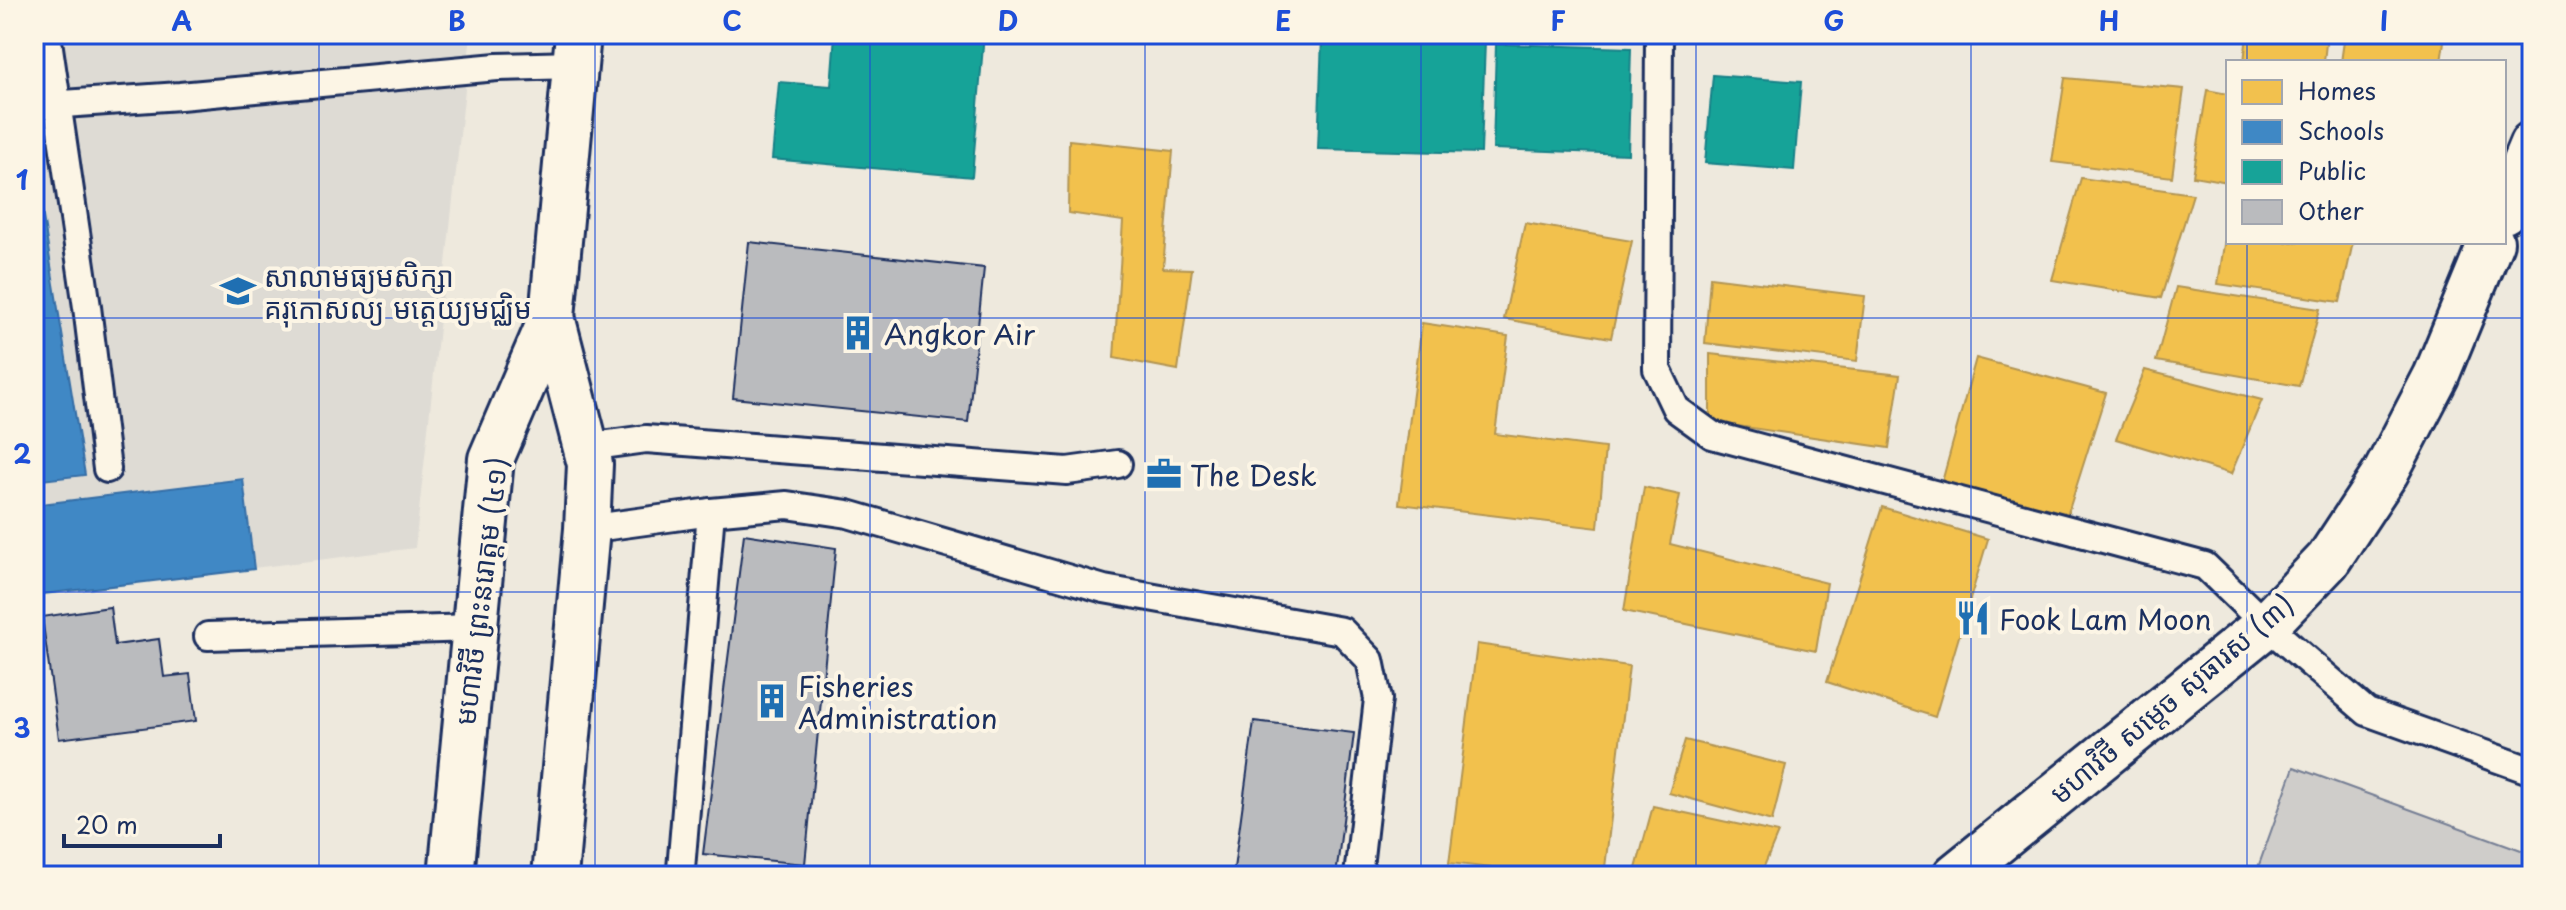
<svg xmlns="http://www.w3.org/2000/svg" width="2566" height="910" font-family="'Playpen Sans','Noto Sans Khmer',sans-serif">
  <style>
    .built { fill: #dedbd4 }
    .green { fill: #cfcdca; stroke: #757e94; stroke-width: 2 }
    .homes { fill: #f2c14e; stroke: #b29553; stroke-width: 2 }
    .schools { fill: #3f88c5; stroke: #346da6; stroke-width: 2 }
    .public { fill: #17a398; stroke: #188087; stroke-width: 2 }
    .building { fill: #babbbe; stroke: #1b2f5e; stroke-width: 2 }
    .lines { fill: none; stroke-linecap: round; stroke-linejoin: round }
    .service-casing { stroke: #1b2f5e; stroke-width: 32 }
    .secondary-casing { stroke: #1b2f5e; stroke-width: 50 }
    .primary-casing { stroke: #1b2f5e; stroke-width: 50 }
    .service { stroke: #fcf5e5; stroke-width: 26 }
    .secondary { stroke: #fcf5e5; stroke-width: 44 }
    .primary { stroke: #fcf5e5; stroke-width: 44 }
    .grid { fill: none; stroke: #1d4ed8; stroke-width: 2; stroke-opacity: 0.55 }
    .labels { text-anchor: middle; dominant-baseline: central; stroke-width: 8; stroke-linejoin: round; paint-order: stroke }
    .poi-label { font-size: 28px; fill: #1b2f5e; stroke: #fcf5e5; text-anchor: start }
    .street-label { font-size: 28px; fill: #1b2f5e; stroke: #fcf5e5 }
    .neatline { fill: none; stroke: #1d4ed8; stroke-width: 3 }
    .grid-label { font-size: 26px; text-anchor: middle; font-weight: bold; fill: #1d4ed8 }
  </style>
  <rect width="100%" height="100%" fill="#eee9dd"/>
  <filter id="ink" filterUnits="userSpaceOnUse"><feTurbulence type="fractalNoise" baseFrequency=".0125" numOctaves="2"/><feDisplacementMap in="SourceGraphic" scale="16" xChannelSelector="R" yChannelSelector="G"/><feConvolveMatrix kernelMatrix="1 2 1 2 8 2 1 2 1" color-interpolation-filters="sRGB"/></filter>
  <g filter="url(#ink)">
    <polygon class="built" points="34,34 471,34 415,548 34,595"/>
    <polygon class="green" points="2294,767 2532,854 2532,876 2255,876"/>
    <g class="homes">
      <polygon points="2247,34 2327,34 2324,62 2244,62"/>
      <polygon points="2345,34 2429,34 2445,35 2441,62 2341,62"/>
      <polygon points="2065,78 2184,89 2172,177 2052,162"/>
      <polygon points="2207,90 2228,94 2228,182 2193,176"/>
      <polygon points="1069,140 1173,151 1163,268 1192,269 1178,370 1114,358 1123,221 1068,213"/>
      <polygon points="2081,178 2193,194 2161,298 2052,280"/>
      <polygon points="2228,218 2228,242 2353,242 2340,302 2218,284"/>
      <polygon points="1525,223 1632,241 1611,338 1504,319"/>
      <polygon points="1710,277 1865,296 1857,361 1705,343"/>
      <polygon points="2176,287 2320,309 2299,386 2156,361"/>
      <polygon points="1422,323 1508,336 1495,434 1605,448 1598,528 1399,504"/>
      <polygon points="1710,354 1900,375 1889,448 1710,422"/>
      <polygon points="1976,358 2106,393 2067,516 1942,482"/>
      <polygon points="2145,370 2262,400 2231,474 2116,439"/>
      <polygon points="1644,487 1680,495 1670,544 1827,583 1816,651 1624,611"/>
      <polygon points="1882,507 1988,539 1935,717 1827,682"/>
      <polygon points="1477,644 1629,666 1604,876 1558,876 1449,863"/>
      <polygon points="1685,740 1786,765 1772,821 1669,793"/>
      <polygon points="1653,806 1778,833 1760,876 1634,876"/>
    </g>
    <g class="schools">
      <polygon points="34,185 40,198 85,475 34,481"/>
      <polygon points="243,479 254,569 34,595 34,505"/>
    </g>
    <g class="public">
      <polygon points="835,34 984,34 972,177 772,159 779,82 831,86"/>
      <polygon points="1322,37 1485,41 1481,153 1318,149"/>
      <polygon points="1496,44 1631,48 1628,154 1493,149"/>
      <polygon points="1713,75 1801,82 1794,170 1705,163"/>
    </g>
    <g class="building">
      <polygon points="749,242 984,268 968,422 733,398"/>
      <polygon points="744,534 836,548 805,864 703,854"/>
      <polygon points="110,607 115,645 159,639 164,677 190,674 196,721 59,739 42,617"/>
      <polygon points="1254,721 1354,733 1336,876 1233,876"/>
    </g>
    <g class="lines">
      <g class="service-casing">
        <g id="service">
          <polyline points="47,34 87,307 107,469"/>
          <polyline points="1659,34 1657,369 1676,409 1712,435 2205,566 2266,625 2367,712 2532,771"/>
          <polyline points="34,106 180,96 497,67 575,65"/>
          <polyline points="587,447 646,439 1067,471 1118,464"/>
          <polyline points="587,529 711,512 787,505 848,514 1104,589 1342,631 1370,660 1378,699 1358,876"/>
          <polyline points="208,636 474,628"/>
          <polyline points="682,876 681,869 711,512"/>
        </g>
      </g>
      <g class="secondary-casing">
        <g id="secondary">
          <polyline points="2504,211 2532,144"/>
          <polyline points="1955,876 2266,625 2328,560 2386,472 2436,376 2491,242"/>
        </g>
      </g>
      <g class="primary-casing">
        <g id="primary">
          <polyline points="552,317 590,464 587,529 555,876"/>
          <polyline points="451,876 491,459 552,317 578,34"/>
        </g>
      </g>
      <use href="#service" class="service"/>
      <use href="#secondary" class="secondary"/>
      <use href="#primary" class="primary"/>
    </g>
  </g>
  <path class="grid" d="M 319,34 L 319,876M 595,34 L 595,876M 870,34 L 870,876M 1145,34 L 1145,876M 1421,34 L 1421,876M 1696,34 L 1696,876M 1971,34 L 1971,876M 2247,34 L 2247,62M 2247,242 L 2247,876M 34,318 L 2532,318M 34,592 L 2532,592"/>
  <defs>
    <g id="school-bare" transform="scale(2.76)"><path d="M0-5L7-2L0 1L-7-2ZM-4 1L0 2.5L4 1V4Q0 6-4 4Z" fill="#1f6fb2" stroke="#fcf5e5" stroke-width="2.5" paint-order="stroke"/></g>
    <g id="building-bare" transform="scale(2.76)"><path d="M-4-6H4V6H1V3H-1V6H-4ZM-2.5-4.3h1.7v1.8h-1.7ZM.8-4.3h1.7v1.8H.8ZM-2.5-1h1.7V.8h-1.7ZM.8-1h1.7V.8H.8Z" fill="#1f6fb2" stroke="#fcf5e5" stroke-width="2.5" paint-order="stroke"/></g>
    <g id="office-bare" transform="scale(2.76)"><path d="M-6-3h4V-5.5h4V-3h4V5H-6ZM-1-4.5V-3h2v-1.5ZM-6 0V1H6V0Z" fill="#1f6fb2" stroke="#fcf5e5" stroke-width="2.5" paint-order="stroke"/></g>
    <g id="restaurant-bare" transform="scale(2.76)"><path d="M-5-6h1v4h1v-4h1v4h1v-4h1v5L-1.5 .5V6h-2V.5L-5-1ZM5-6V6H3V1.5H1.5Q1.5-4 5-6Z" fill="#1f6fb2" stroke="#fcf5e5" stroke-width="2.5" paint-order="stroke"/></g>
  </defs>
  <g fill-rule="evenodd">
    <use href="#school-bare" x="238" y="291"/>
    <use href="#building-bare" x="858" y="333"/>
    <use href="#office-bare" x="1164" y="474"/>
    <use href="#restaurant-bare" x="1973" y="618"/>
    <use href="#building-bare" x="772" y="701"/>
  </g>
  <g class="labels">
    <g class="poi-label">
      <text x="264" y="275">សាលាមធ្យមសិក្សា<tspan x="264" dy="32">គរុកោសល្យ មត្តេយ្យមជ្ឈិម</tspan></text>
      <text x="884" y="333">Angkor Air</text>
      <text x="1190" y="474">The Desk</text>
      <text x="1999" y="618">Fook Lam Moon</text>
      <text x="798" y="685">Fisheries<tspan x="798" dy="32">Administration</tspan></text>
    </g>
    <g class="street-label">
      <text transform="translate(480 591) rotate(-83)">មហាវិថី ព្រះនរោត្តម (៤១)</text>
      <text transform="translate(2171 698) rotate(-40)">មហាវិថី សម្តេច សុធារស (៣)</text>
    </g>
  </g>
  <rect width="2566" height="910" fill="none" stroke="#fcf5e5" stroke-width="88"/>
  <rect x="2226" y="60" width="280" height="184" fill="#fcf5e5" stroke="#a2a6af" stroke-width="2"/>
  <rect x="2242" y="80" width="40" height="24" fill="#f2c14e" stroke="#a2a6af" stroke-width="2"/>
  <text x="2298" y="100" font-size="24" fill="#1b2f5e">Homes</text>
  <rect x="2242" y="120" width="40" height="24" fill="#3f88c5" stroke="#a2a6af" stroke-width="2"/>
  <text x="2298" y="140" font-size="24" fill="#1b2f5e">Schools</text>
  <rect x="2242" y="160" width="40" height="24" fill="#17a398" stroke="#a2a6af" stroke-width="2"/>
  <text x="2298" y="180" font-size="24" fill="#1b2f5e">Public</text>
  <rect x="2242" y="200" width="40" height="24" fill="#babbbe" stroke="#a2a6af" stroke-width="2"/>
  <text x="2298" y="220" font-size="24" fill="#1b2f5e">Other</text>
  <path d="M64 834v12h156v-12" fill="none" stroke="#1b2f5e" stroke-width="4"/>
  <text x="76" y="834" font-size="24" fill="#1b2f5e" stroke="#fcf5e5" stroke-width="6" paint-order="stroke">20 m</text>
  <rect x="44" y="44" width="2478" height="822" class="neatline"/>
  <g class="grid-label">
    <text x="182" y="31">A</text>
    <text x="457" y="31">B</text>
    <text x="732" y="31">C</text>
    <text x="1008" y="31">D</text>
    <text x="1283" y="31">E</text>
    <text x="1558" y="31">F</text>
    <text x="1834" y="31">G</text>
    <text x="2109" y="31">H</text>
    <text x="2384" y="31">I</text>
    <text x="22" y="190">1</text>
    <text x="22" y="464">2</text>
    <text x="22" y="738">3</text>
  </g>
</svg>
